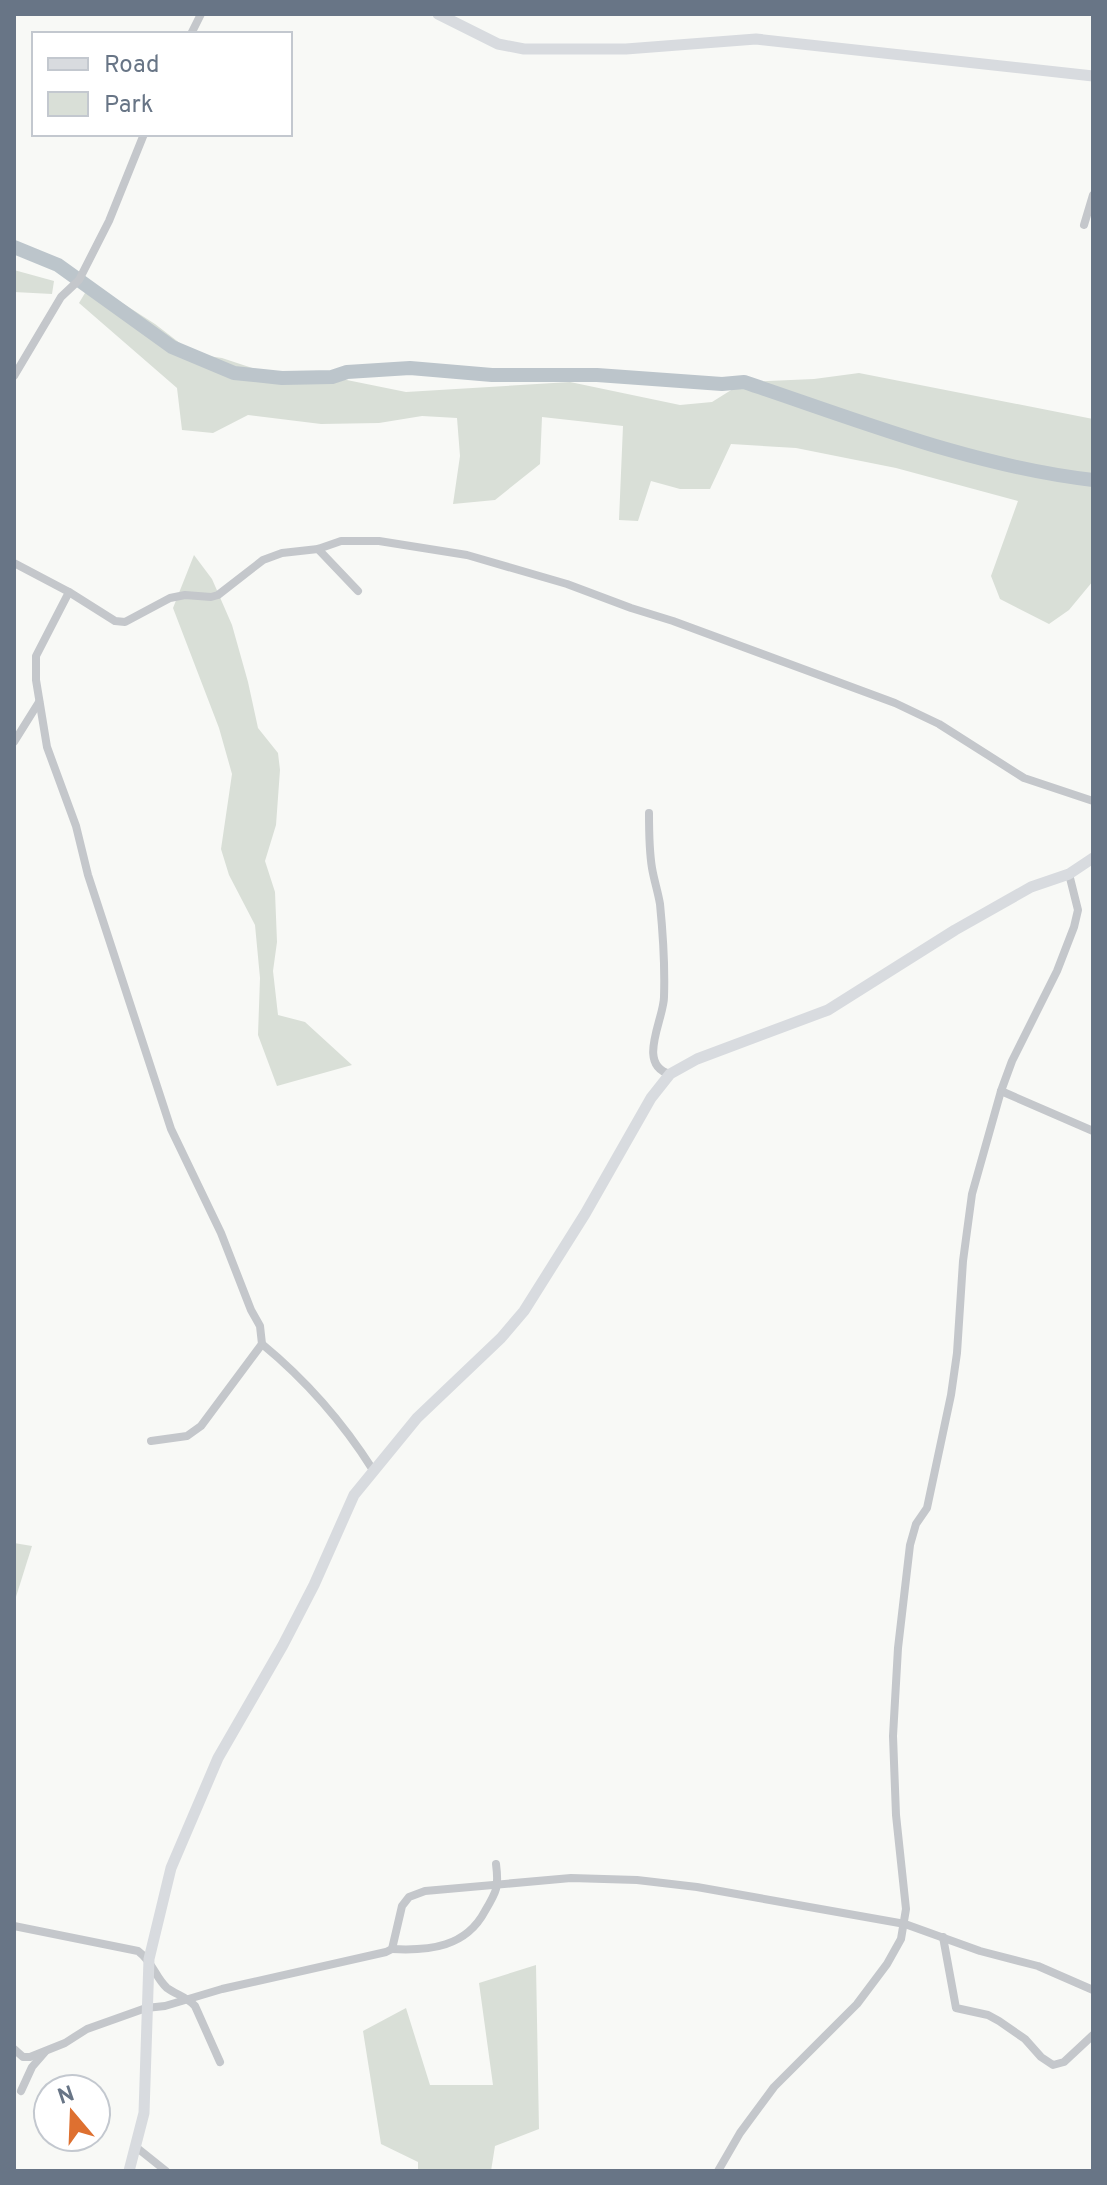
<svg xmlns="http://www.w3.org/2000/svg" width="1107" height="2185" font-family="Overpass,sans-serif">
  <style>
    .green { fill: #d9dfd7 }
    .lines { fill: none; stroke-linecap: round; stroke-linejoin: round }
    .river { stroke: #bcc5cb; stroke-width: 14 }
    .street { stroke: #c4c7cb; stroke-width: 8 }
    .secondary { stroke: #d8dbdf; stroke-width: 11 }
  </style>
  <rect width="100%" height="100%" fill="#f8f9f6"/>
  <g class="green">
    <polygon points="14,270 54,281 52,294 14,292"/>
    <polygon points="91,283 155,324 194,354 222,358 282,378 332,377 406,392 570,382 680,405 712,402 744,382 814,379 859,373 1093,419 1093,581 1069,610 1049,624 1000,599 991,576 1018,501 896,468 796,448 731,444 710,489 680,489 651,481 638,521 619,520 623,426 542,417 540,464 495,500 453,504 460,456 457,418 422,416 379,423 321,424 248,415 213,433 182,430 177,388 79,303"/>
    <polygon points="194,555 212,579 232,625 248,682 258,728 278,753 280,770 276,825 265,861 275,892 277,942 273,971 278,1015 305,1022 352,1065 277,1086 258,1035 260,978 255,925 229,875 221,849 232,774 219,728 173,608"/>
    <polygon points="14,1543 32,1546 15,1600 14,1600"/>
    <polygon points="536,1965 539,2129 495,2146 491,2171 418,2171 418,2162 381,2144 363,2031 406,2008 430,2085 493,2085 479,1983"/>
  </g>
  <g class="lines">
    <path class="river" d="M 14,247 L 58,265 L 172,347 L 234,373 L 282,378 L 332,377 L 347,372 L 410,368 L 492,375 L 597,375 L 722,384 L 744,382 C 858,420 972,466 1093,480"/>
    <g class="street">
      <polyline points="191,34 201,14"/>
      <polyline points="1084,225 1093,195"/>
      <polyline points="14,376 61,297 79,280 109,221 144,134"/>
      <polyline points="318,549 358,591"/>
      <polyline points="14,563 69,592 115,621 125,622 170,598 185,595 211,597 218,595 263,560 282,553 318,549 341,541 379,541 467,555 567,584 631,608 673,621 895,703 939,724 1024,778 1093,801"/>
      <path d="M 69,592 L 36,656 L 36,680 L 47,747 L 76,826 L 88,875 L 171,1129 L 221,1233 L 251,1310 L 260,1326 L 262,1344 C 307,1381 342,1421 373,1470"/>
      <polyline points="14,742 39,702"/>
      <path d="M 649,813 C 649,831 649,850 652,868 C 654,880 658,892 660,904 C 663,934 665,967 664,997 C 664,1019 636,1065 670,1074"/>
      <polyline points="1001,1091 1093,1131"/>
      <polyline points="151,1441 187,1436 201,1426 262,1344"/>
      <path d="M 14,1926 L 138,1951 C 153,1962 155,1977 167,1988 C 177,1995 187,1997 195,2006 L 220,2062"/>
      <polyline points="943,1937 956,2008 988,2015 999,2021 1025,2039 1041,2057 1053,2065 1064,2062 1093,2035"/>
      <path d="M 392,1949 C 430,1951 466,1947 485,1911 C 497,1891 499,1887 496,1864"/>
      <polyline points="14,2049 23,2057 30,2057 65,2043 87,2029 146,2008 165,2006 222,1989 386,1952 392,1949 402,1906 409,1897 425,1891 571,1878 637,1880 697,1887 905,1924 980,1951 1038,1966 1093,1990"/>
      <polyline points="21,2091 32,2067 45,2052"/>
      <polyline points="136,2147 166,2171"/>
      <polyline points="718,2171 740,2133 774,2087 857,2004 887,1964 901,1939 906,1909 896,1815 893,1736 898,1648 910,1545 916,1524 927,1508 951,1395 957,1353 963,1261 972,1194 1001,1091 1012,1061 1057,971 1074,927 1078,910 1069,874"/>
    </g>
    <g class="secondary">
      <polyline points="438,14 498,44 524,49 626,49 756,39 1093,76"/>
      <polyline points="129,2171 144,2113 149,1959 171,1868 218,1758 283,1645 314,1585 354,1495 417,1418 501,1338 524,1311 585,1214 651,1098 670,1074 697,1059 828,1010 955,930 1031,887 1069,874 1093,858"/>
    </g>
  </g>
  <rect width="1107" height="2185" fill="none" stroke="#687586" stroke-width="32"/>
  <rect x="32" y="32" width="260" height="104" fill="#ffffff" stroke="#c3c8cf" stroke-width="2"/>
  <rect x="48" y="58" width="40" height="12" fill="#d8dbdf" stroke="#c3c8cf" stroke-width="2"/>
  <text x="104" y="72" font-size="24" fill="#687586">Road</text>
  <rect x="48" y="92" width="40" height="24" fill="#d9dfd7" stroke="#c3c8cf" stroke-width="2"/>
  <text x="104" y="112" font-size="24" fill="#687586">Park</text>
  <g transform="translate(72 2113) rotate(341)"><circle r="38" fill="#ffffff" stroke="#c3c8cf" stroke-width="2"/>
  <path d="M0-6L14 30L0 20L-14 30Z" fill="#de7030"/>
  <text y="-12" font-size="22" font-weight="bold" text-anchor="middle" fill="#687586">N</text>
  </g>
</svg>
